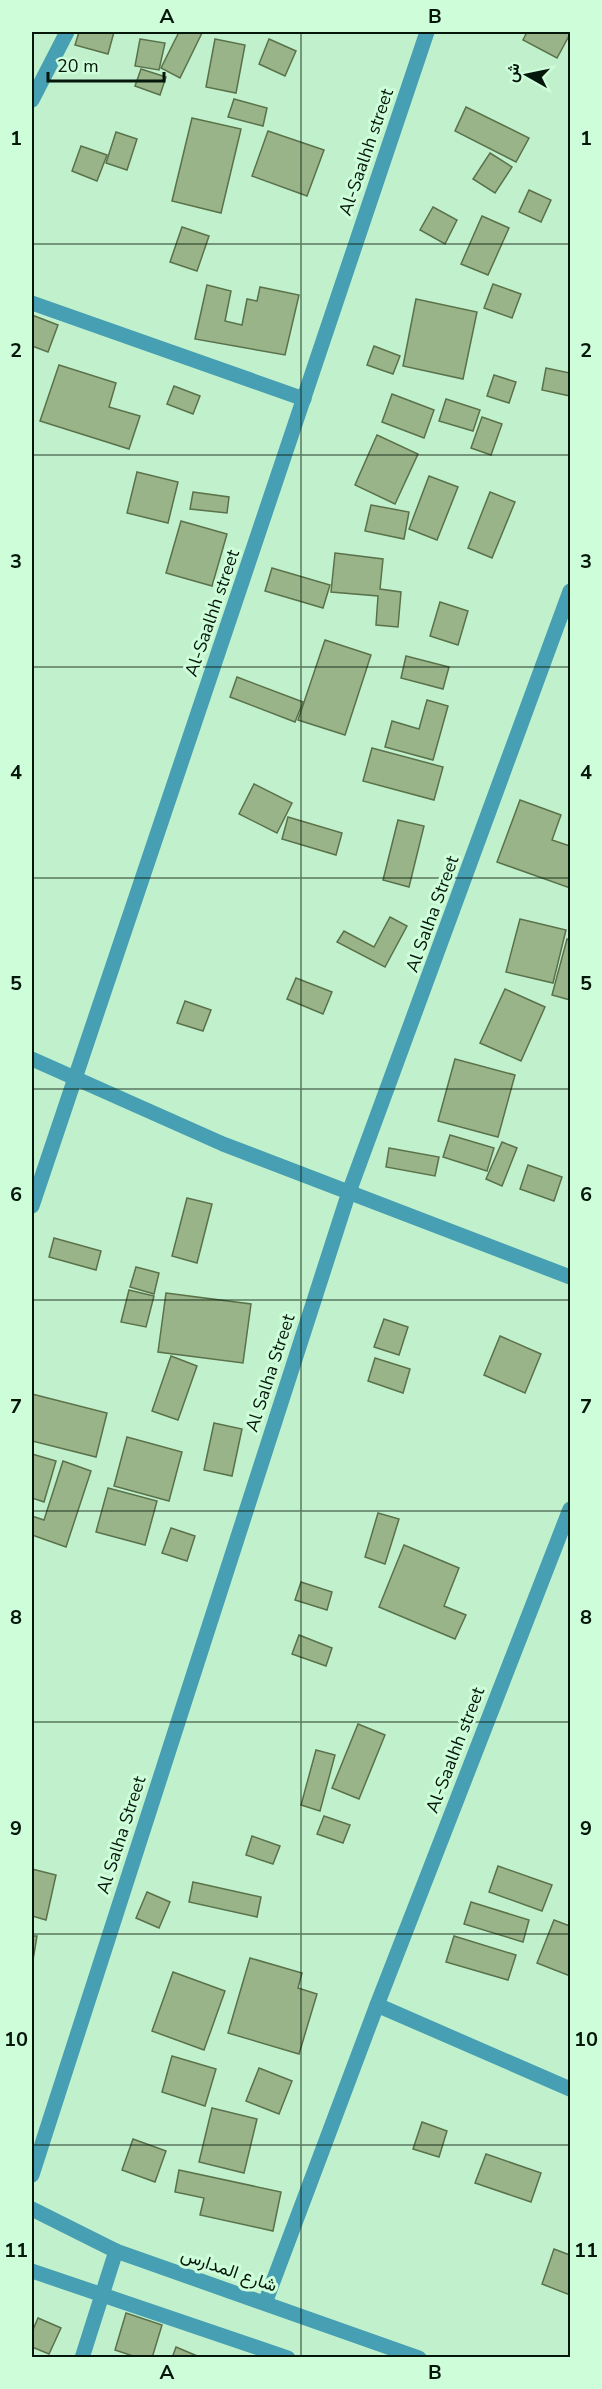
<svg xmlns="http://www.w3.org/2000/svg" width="602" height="2389" font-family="'Nunito Sans',Vazirmatn,sans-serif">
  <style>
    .building { fill: #9ab489; stroke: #5a724a; stroke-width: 1.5 }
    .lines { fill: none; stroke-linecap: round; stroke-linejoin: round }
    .minor { stroke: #469fb2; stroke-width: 15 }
    .grid { fill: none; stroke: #05160a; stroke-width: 1.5; stroke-opacity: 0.55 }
    .labels { text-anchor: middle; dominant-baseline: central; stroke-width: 6; stroke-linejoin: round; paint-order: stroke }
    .street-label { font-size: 18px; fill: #05160a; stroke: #cefdda }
    .neatline { fill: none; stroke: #05160a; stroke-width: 2 }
    .grid-label { font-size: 20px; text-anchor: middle; font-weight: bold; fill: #05160a }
  </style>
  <rect width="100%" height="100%" fill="#c1f0cd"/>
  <g class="building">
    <polygon points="79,32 114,32 108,54 75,45"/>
    <polygon points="179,32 202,33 180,78 161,68"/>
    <polygon points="527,32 570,32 570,34 557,58 523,40"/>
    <polygon points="140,39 165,43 159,70 135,66"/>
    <polygon points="215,39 245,45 236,93 206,87"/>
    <polygon points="269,39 296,51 285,76 259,64"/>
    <polygon points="141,69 166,77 160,95 135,86"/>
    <polygon points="234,99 267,108 263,126 228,117"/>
    <polygon points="466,107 529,138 516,162 455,131"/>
    <polygon points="192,118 241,129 221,213 172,201"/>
    <polygon points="268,131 324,150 307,196 252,176"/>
    <polygon points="116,132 137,139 127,170 106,163"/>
    <polygon points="81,146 107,155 97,181 72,171"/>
    <polygon points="490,153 512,167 495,193 473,179"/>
    <polygon points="529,190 551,200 541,222 519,212"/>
    <polygon points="433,207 457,220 445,244 420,230"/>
    <polygon points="482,216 509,228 488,275 461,264"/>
    <polygon points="182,227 209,236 197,271 170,262"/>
    <polygon points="493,284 521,294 512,318 484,308"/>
    <polygon points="207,285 231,291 225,321 242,325 247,299 257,301 260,287 299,295 285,355 195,339"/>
    <polygon points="416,299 477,312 463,379 403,366"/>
    <polygon points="32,315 58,325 48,352 32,346"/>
    <polygon points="374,346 400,356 393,374 367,365"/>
    <polygon points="59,365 116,383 109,407 140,416 129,449 40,421"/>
    <polygon points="546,368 570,373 570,396 542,390"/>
    <polygon points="494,375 516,382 509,403 487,396"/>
    <polygon points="174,386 200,396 193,414 167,404"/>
    <polygon points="392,394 434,410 424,438 382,422"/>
    <polygon points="446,399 480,410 473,431 439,421"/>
    <polygon points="482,417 502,424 491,455 471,448"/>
    <polygon points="377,435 418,454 395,504 355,485"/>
    <polygon points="137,472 178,482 168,523 127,513"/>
    <polygon points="429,476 458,487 437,540 409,529"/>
    <polygon points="193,492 229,497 227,513 190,509"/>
    <polygon points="490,492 515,502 492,558 468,548"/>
    <polygon points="371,505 409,512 404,539 365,531"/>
    <polygon points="181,521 227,534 212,586 166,573"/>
    <polygon points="335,553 383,559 380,589 401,592 398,627 376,625 378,596 331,592"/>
    <polygon points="272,568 330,585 323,608 265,591"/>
    <polygon points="440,602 468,611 458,645 430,636"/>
    <polygon points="325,640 371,655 345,735 298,720"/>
    <polygon points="406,656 449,667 443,689 401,678"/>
    <polygon points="237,677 303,702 295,722 230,697"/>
    <polygon points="427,700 448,706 433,760 385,747 392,721 419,729"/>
    <polygon points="372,748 443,767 434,800 363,781"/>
    <polygon points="254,784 292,803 277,833 239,814"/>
    <polygon points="520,800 561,815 552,840 570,846 570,888 497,862"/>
    <polygon points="288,817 342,833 336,855 282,839"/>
    <polygon points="398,820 424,826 409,887 383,880"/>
    <polygon points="390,917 407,926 385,967 337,942 344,931 374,947"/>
    <polygon points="520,919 566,930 553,983 506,972"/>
    <polygon points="567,939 570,940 570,1000 552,995"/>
    <polygon points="296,978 332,992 323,1014 287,999"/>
    <polygon points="505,989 545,1007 521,1061 480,1043"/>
    <polygon points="185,1001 211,1010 203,1031 177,1023"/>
    <polygon points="455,1059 515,1075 498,1137 438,1121"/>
    <polygon points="450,1135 494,1148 487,1171 443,1157"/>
    <polygon points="502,1142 517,1148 502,1186 486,1179"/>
    <polygon points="389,1148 439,1157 435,1176 386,1167"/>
    <polygon points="528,1165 562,1177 554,1201 520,1189"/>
    <polygon points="187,1198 212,1204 197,1263 172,1256"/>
    <polygon points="54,1238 101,1251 96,1270 49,1257"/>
    <polygon points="136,1267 159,1273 154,1294 130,1287"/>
    <polygon points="129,1290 154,1296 146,1327 121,1322"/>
    <polygon points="166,1293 251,1304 243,1363 158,1352"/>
    <polygon points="384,1319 408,1327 399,1355 374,1347"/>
    <polygon points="500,1336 541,1354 525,1393 484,1375"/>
    <polygon points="171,1356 197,1366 178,1420 152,1411"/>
    <polygon points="375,1358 410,1369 403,1393 368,1381"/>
    <polygon points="32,1394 107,1413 96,1457 32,1441"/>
    <polygon points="214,1423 242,1429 232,1476 204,1470"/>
    <polygon points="127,1437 182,1452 169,1501 114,1486"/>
    <polygon points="32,1454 56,1461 44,1502 32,1498"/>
    <polygon points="63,1461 91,1471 66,1547 32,1535 32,1516 44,1520"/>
    <polygon points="108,1488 157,1501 145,1545 96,1532"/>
    <polygon points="378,1513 399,1519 385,1564 365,1557"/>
    <polygon points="171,1528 195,1536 187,1561 162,1553"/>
    <polygon points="404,1545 459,1568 444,1606 466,1615 455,1639 379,1607"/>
    <polygon points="301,1582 332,1592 327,1610 295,1600"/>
    <polygon points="299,1635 332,1648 326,1666 292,1654"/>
    <polygon points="358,1724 385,1735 359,1799 332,1788"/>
    <polygon points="316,1750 335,1755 320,1811 301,1805"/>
    <polygon points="324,1816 350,1825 343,1843 317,1834"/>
    <polygon points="252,1836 280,1846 273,1864 246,1855"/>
    <polygon points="498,1866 552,1885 542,1911 489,1892"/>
    <polygon points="32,1869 56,1875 46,1920 32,1916"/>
    <polygon points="193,1882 261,1897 257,1917 189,1902"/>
    <polygon points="147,1892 170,1902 159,1928 136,1918"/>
    <polygon points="471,1902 529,1920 523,1942 464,1924"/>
    <polygon points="554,1920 570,1926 570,1976 537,1963"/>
    <polygon points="32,1936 37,1936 32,1966"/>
    <polygon points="454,1936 516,1955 508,1980 446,1962"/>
    <polygon points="250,1958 302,1973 298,1988 317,1994 299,2054 228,2033"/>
    <polygon points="173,1972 225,1991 204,2050 152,2031"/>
    <polygon points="172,2056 216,2069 205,2106 162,2092"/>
    <polygon points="259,2068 292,2081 279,2114 246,2101"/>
    <polygon points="212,2108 257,2119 244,2173 199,2162"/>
    <polygon points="422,2122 447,2131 439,2157 413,2149"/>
    <polygon points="133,2139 166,2151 155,2182 122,2170"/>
    <polygon points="486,2154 541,2173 531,2202 475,2183"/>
    <polygon points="179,2170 281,2192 273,2231 200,2215 204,2198 175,2192"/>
    <polygon points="554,2249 570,2255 570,2295 542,2284"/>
    <polygon points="126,2313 162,2325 152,2358 139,2358 115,2350"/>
    <polygon points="38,2318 61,2328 49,2354 32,2347 32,2332"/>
    <polygon points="176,2347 202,2358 172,2358"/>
  </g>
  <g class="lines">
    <g class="minor">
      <polyline points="32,100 67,32"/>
      <polyline points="32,303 304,399"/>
      <polyline points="32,1059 223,1144 570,1277"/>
      <polyline points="32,1206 427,32"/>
      <polyline points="377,2005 570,2089"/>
      <polyline points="32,2175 349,1192 570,591"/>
      <polyline points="32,2209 116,2251 419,2358"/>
      <polyline points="32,2271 288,2358"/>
      <polyline points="265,2303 377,2005 570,1509"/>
      <polyline points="82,2358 116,2251"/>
    </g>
  </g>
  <path class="grid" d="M 301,32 L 301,2358M 32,244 L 570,244M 32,455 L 570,455M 32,667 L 570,667M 32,878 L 570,878M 32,1089 L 570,1089M 32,1300 L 570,1300M 32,1511 L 570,1511M 32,1722 L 570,1722M 32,1934 L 570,1934M 32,2145 L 570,2145"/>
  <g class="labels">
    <g class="street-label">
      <text transform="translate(366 152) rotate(-71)">Al-Saalhh street</text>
      <text transform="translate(212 613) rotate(-71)">Al-Saalhh street</text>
      <text transform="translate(432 914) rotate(-70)">Al Salha Street</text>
      <text transform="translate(270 1373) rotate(-72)">Al Salha Street</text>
      <text transform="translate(455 1750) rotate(-69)">Al-Saalhh street</text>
      <text transform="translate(121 1835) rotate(-72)">Al Salha Street</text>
      <text transform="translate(229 2270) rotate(19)">شارع المدارس</text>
    </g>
  </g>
  <rect width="602" height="2389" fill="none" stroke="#cefdda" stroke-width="66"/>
  <g transform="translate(527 75) rotate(279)" stroke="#cefdda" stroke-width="4.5" paint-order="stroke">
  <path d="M0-4.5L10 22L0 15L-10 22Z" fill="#05160a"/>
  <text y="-9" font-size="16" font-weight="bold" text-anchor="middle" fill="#05160a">ش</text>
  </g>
  <path d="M48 72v9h116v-9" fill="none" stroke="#05160a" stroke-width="3"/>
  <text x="57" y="72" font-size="18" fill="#05160a" stroke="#cefdda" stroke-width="4.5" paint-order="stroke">20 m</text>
  <rect x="33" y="33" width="536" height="2323" class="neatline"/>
  <g class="grid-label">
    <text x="167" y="23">A</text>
    <text x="435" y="23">B</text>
    <text x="16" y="145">1</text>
    <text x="586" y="145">1</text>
    <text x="16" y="357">2</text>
    <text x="586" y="357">2</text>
    <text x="16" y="568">3</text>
    <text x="586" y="568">3</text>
    <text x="16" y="779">4</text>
    <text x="586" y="779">4</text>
    <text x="16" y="990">5</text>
    <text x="586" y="990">5</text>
    <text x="16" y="1201">6</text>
    <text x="586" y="1201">6</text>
    <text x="16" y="1413">7</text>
    <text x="586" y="1413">7</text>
    <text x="16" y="1624">8</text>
    <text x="586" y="1624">8</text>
    <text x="16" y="1835">9</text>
    <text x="586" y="1835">9</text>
    <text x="16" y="2046">10</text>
    <text x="586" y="2046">10</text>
    <text x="16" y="2257">11</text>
    <text x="586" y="2257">11</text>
    <text x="167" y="2379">A</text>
    <text x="435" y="2379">B</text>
  </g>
</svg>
